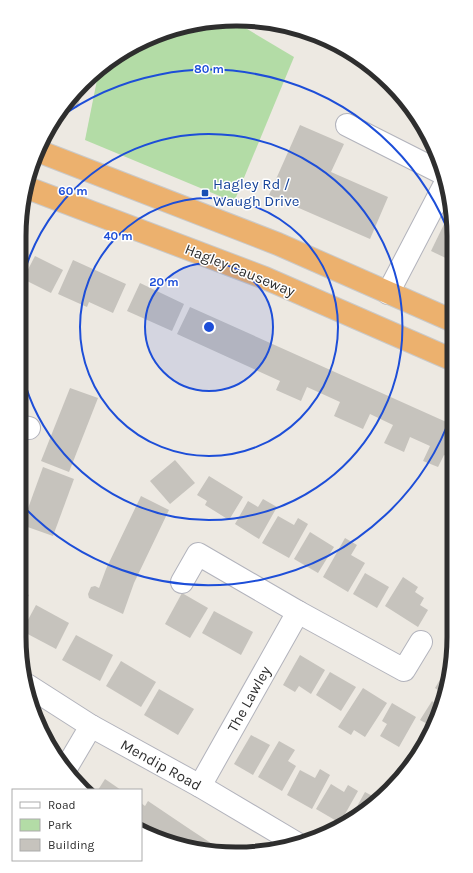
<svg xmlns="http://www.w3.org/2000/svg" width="473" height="873" font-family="Karla,sans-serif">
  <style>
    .green { fill: #b3dca6 }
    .building { fill: #c6c3bd }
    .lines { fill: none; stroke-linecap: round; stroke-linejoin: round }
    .minor-casing { stroke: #b2b3bc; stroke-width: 24 }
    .highway-casing { stroke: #c9c9c9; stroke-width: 24 }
    .minor { stroke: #fff; stroke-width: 22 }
    .highway { stroke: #ecb16e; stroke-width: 22 }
    .ring { fill: none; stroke: #1d4ed8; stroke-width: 2 }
    .transit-dot { fill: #1a4fb4; stroke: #fff; stroke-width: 1.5 }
    .labels { text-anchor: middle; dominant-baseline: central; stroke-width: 3; stroke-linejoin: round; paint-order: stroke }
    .transit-label { font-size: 15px; fill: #164399; stroke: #fff; text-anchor: start }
    .street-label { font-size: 15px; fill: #2e2e2e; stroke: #fff }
    .rim { fill: none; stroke: #2e2e2e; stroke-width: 5 }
    .centre { fill: #1d4ed8; stroke: #fff; stroke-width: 2 }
    .ring-label { font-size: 12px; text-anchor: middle; font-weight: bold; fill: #1d4ed8; stroke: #fff; stroke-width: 3; stroke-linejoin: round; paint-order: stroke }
  </style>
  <rect width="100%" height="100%" fill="#ede9e2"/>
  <polygon class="green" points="237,23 294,57 234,202 85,140 99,70 104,64 180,26"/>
  <g class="building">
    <polygon points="84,86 77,108 68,105 76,96"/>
    <polygon points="300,125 344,144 331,172 388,197 370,239 269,195"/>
    <polygon points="448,216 452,218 452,261 431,251"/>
    <polygon points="35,256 63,270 51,293 23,279"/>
    <polygon points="73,260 126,284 113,313 89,302 87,307 58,294"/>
    <polygon points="140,283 184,304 172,331 127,311"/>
    <polygon points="190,307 453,425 453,459 444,455 438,467 423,461 430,446 410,437 404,452 384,443 393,425 370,414 363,429 334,416 340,402 307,387 301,401 276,390 280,381 177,334"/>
    <polygon points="70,388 98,398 69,472 41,461"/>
    <polygon points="175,460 195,483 170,504 150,481"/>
    <polygon points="43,467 74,479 53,536 22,525"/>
    <polygon points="209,476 243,497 229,520 205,505 207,501 197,495"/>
    <polygon points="141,496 169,510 134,583 123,614 89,598 88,594 91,587 95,586 99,588 106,569"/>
    <polygon points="263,499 277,507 259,539 235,524 248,501 258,507"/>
    <polygon points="278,516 294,525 298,518 308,524 289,558 262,543"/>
    <polygon points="310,532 334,547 318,573 294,559"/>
    <polygon points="345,538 357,545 351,555 365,563 348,592 323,577"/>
    <polygon points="365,573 389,587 377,608 353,594"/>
    <polygon points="403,577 418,587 415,592 424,598 420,605 428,610 418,627 385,606"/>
    <polygon points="19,590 29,595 19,612"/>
    <polygon points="182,593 208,608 190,638 165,624"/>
    <polygon points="36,605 69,623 56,649 22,631"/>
    <polygon points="214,611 253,632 241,655 202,633"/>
    <polygon points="76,635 113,655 100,681 62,660"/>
    <polygon points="300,655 325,670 311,694 299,686 295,692 283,685"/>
    <polygon points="121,661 156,682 141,707 106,686"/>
    <polygon points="450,663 451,664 446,695 435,688"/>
    <polygon points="330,672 356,687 341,711 316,695"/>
    <polygon points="363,688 387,703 365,737 354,730 351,735 338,727"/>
    <polygon points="159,689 194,709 178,735 144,715"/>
    <polygon points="432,701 441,707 428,738 423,735 429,725 420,720"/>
    <polygon points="392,703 416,717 399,747 380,736 387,724 382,721"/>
    <polygon points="251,735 270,745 253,775 234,764"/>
    <polygon points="279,741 295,750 288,761 296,766 282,791 258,777"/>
    <polygon points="320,769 330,775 312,809 287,795 300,770 315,778"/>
    <polygon points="105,779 121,790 98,790"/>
    <polygon points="331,784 344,792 348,785 358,791 340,823 316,809"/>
    <polygon points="365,792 380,800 350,819"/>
    <polygon points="148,801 191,830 223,851 184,847 181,845 180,846 141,829 143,825 141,823 141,803 145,806"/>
  </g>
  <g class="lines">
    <g class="minor-casing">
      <g id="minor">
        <polyline points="347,125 444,174"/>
        <polyline points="388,293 446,182"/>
        <polyline points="19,426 29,428"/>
        <polyline points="182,582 198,554 298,612 404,670 421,642"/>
        <polyline points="27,685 91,726 200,786 296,843"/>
        <polyline points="65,770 91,726"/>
        <polyline points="200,786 298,612"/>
      </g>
    </g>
    <g class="highway-casing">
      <g id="highway">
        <polyline points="38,151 278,244 453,321"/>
        <polyline points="25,187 265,278 453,360"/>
      </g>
    </g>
    <use href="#minor" class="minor"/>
    <use href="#highway" class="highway"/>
  </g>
  <circle cx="209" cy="327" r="64" fill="#1d4ed8" fill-opacity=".12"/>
  <g class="ring">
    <circle cx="209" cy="327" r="64"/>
    <circle cx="209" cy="327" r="129"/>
    <path d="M20 290A193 193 0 1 1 20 364"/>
    <path d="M452 413A258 258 0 0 1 20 503M56 120A258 258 0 0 1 452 241"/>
  </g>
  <rect class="transit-dot" x="201" y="189" width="8" height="8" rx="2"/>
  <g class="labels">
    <g class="transit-label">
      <text x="213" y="184">Hagley Rd /<tspan x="213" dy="17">Waugh Drive</tspan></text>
    </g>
    <g class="street-label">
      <text transform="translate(240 270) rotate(22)">Hagley Causeway</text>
      <text transform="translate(249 699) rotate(-61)">The Lawley</text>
      <text transform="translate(161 765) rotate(29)">Mendip Road</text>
    </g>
  </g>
  <path d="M0 0H473V873H0ZM236 26H237A210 210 0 0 1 447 236V637A210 210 0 0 1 237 847H236A210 210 0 0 1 26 637V236A210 210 0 0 1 236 26Z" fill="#fff" fill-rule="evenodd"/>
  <path class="rim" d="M236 26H237A210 210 0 0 1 447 236V637A210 210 0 0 1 237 847H236A210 210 0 0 1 26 637V236A210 210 0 0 1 236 26Z"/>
  <circle cx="209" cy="327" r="6" class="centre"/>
  <g class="ring-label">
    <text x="209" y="73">80 m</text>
    <text x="73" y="195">60 m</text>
    <text x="118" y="240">40 m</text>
    <text x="164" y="286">20 m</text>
  </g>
  <rect x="12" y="789" width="130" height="72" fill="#ffffff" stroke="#ababab"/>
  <rect x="20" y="802" width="20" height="6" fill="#ffffff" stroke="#ababab"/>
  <text x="48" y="809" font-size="12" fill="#2e2e2e">Road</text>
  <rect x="20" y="819" width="20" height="12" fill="#b3dca6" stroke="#ababab"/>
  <text x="48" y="829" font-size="12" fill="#2e2e2e">Park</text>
  <rect x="20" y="839" width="20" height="12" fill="#c6c3bd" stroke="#ababab"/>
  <text x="48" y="849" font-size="12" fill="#2e2e2e">Building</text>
</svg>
